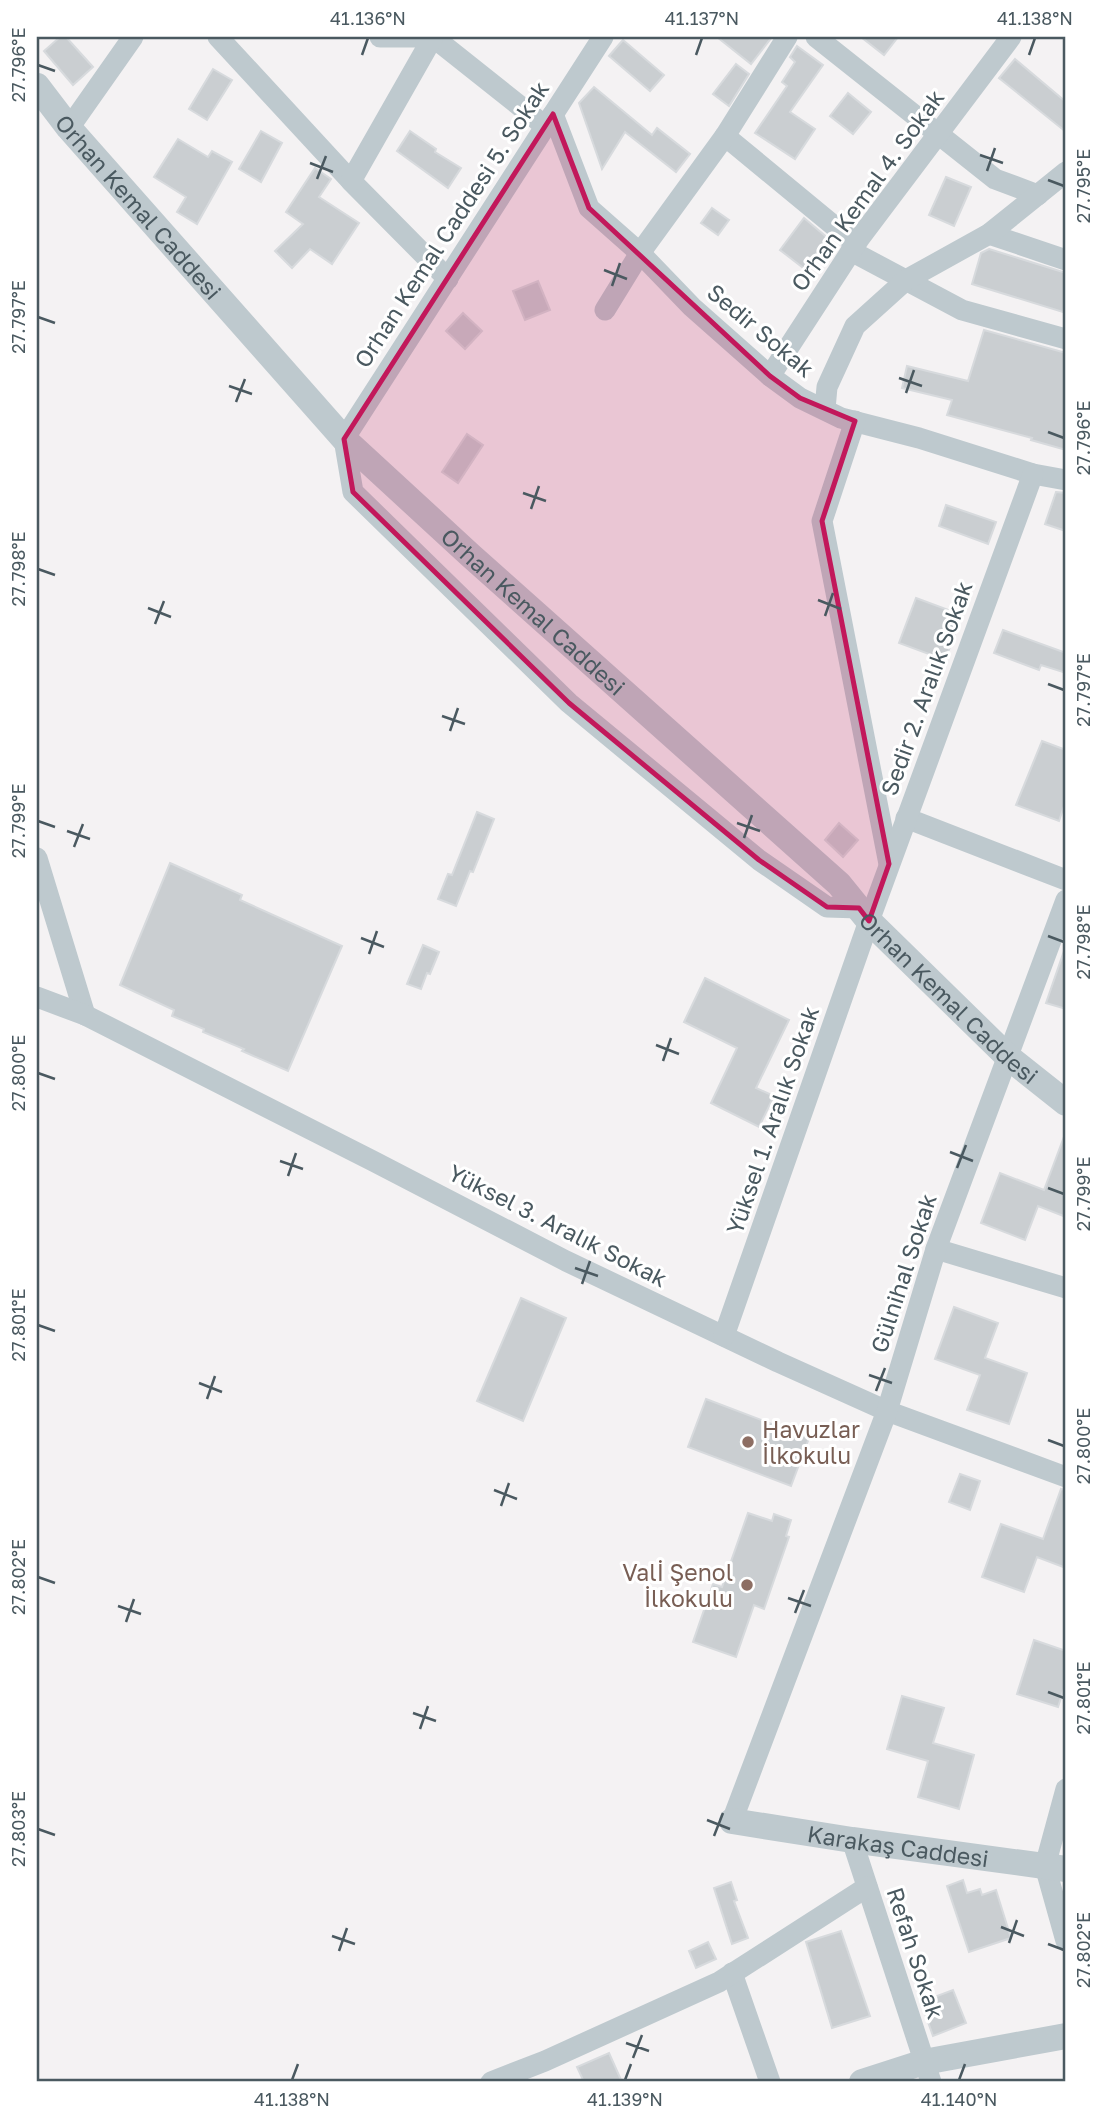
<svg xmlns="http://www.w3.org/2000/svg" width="1103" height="2119" font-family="'Golos Text',sans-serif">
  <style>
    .building { fill: #caced1; stroke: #d7dadd; stroke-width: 2 }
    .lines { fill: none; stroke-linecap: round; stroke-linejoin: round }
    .minor { stroke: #bec9ce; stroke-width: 21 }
    .tertiary { stroke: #bec9ce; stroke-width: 26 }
    .marked { fill: #c2185b; fill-opacity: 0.2; stroke: #c2185b; stroke-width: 5; stroke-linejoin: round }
    .ticks { fill: none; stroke: #4a5960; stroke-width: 2.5 }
    .education-dot { fill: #8d6e63; stroke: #fff; stroke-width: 2.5 }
    .labels { text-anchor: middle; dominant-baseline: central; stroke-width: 6; stroke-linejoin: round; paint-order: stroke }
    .street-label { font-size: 23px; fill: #4a5960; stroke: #fff }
    .education-label { font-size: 23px; fill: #785e54; stroke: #fff; text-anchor: start }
    .neatline { fill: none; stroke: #4a5960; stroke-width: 2.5 }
    .ticks-label { font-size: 18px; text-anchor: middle; fill: #4a5960 }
  </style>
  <rect width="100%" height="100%" fill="#f4f2f3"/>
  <g class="building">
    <polygon points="60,37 66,37 93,67 73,85 44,51"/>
    <polygon points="717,37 772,37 751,64"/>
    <polygon points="861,37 898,37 884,55"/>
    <polygon points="623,40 664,75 650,91 609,56"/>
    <polygon points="797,46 823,65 790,112 815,129 795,159 755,133 787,86 782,82 795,62 790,57"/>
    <polygon points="1015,59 1066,102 1066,132 999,78"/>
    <polygon points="736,64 749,74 729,106 713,94"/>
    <polygon points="213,69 232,80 207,120 189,109"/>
    <polygon points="594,87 652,135 657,128 690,154 676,172 625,132 602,169 579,103"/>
    <polygon points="848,93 871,112 853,134 830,116"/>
    <polygon points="261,131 282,143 261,182 239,169"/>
    <polygon points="410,131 436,149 435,152 461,168 448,188 397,151"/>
    <polygon points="178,139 208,157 212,151 232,162 197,224 177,212 186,197 154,177"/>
    <polygon points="315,168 331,179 319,197 359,223 332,264 310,249 292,268 275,251 303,224 286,212"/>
    <polygon points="946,177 971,187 954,226 929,215"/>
    <polygon points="712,208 729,220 718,235 701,223"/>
    <polygon points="804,218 830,240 806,270 780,250"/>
    <polygon points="989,249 1066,273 1066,301 1063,312 972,284 981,253"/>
    <polygon points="538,281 550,310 525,320 513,291"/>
    <polygon points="463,313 482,331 465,349 446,331"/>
    <polygon points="984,330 1066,353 1066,450 1031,440 1032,438 947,415 952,400 902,388 907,366 968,381"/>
    <polygon points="467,434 483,445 458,483 442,472"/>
    <polygon points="1056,492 1066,493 1066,531 1045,524"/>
    <polygon points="946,505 996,522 988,544 939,526"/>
    <polygon points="916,598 962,615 945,660 899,643"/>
    <polygon points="1003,630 1066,653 1066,673 1041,665 1039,670 994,653"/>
    <polygon points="1042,741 1066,750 1066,800 1059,821 1016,805"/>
    <polygon points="477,812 494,819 473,872 470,871 456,906 438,899 448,874 452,875"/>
    <polygon points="839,823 858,840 843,857 825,840"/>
    <polygon points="170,863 242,895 240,900 342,946 288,1071 242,1051 244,1049 203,1032 204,1029 172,1016 174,1010 120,985"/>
    <polygon points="423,945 439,952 430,974 427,973 421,989 407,984"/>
    <polygon points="1064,951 1066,952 1066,1009 1046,1003"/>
    <polygon points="705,978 789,1020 756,1088 774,1096 759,1127 711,1103 737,1048 684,1022"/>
    <polygon points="1065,1134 1066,1217 1038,1206 1025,1240 981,1223 1000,1173 1044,1190"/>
    <polygon points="521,1298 566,1318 523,1421 477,1401"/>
    <polygon points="954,1307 998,1323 985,1358 1027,1373 1009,1424 967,1410 980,1375 935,1359"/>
    <polygon points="706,1399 809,1438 791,1486 688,1447"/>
    <polygon points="960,1474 980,1481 970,1510 949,1502"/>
    <polygon points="1061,1489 1066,1490 1066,1568 1037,1557 1024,1592 982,1577 1001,1524 1043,1539"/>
    <polygon points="748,1513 772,1521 774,1514 791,1520 786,1536 789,1537 764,1609 754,1605 736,1657 693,1642 713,1584 722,1587"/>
    <polygon points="1034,1640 1066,1651 1066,1682 1058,1707 1017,1694"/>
    <polygon points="902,1696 944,1708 933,1743 974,1755 959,1809 918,1797 928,1761 887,1749"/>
    <polygon points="963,1880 967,1893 980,1889 982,1895 996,1890 1011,1938 969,1952 947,1886"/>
    <polygon points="731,1882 737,1900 734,1901 748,1938 732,1944 714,1888"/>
    <polygon points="841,1931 870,2016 832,2028 806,1942"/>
    <polygon points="708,1942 716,1959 696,1968 689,1951"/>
    <polygon points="953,1990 966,2023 933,2036 921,2002"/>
    <polygon points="609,2053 622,2082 584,2082 577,2067"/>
  </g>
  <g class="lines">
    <g class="minor">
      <polyline points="218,37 351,181 448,279"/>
      <polyline points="380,37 433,37 545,126"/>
      <polyline points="603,37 344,439 353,492 569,703 759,860 827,907 859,908"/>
      <polyline points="816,37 995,179 1038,195"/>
      <polyline points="553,114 589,208 640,253 692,307 770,376 800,398 841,418 919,438 1033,474 1066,480"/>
      <polyline points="69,128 133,37"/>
      <polyline points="725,136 856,244"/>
      <polyline points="351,181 433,37"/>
      <polyline points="989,234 1066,260"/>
      <polyline points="851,251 962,310 1066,339"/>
      <polyline points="605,310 640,253 725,136 787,37"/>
      <polyline points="770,376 859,239 1011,37"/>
      <polyline points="825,409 827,387 855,326 906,280 989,234 1066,172"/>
      <polyline points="855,421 822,521 889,864"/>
      <polyline points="906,818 1066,880"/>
      <polyline points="37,858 85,1015"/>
      <polyline points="37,997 85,1015 373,1161 566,1261 778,1362 887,1411 1066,1477"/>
      <polyline points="936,1249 1066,1288"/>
      <polyline points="724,1336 869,921 1033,474"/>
      <polyline points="1066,1789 1045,1866 1066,1941"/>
      <polyline points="732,1821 887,1411 936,1249 1066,900"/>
      <polyline points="852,1840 931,2082"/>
      <polyline points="732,1973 770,2082"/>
      <polyline points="491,2082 545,2061 719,1982 867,1887"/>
    </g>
    <g class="tertiary">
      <path id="s1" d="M 37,86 L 69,128 L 344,439 L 470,555 L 839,884 L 869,921 L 1008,1057 L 1066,1103"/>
      <path id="s2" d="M 732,1821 L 852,1840 L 1066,1869"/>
      <polyline points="862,2082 924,2062 1066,2036"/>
    </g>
  </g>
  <path class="marked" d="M 553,114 L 589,208 L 770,376 L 800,398 L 855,421 L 822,521 L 889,864 L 869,921 L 859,908 L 827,907 L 759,860 L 569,703 L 353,492 L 344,439 Z"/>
  <path class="ticks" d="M 362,55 L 368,38M 696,55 L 702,38M 1029,55 L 1035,38M 38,65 L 55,71M 980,155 L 1003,163M 310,163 L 333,172M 987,171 L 995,148M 317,179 L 326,156M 1048,180 L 1064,186M 604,270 L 627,279M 612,286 L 620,263M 38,317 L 55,323M 899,378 L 922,386M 229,386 L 252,394M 906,393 L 914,370M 236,402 L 245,379M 1048,432 L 1064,438M 523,493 L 546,501M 531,509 L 539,486M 38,569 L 55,575M 818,600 L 841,609M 148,608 L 171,617M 825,616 L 833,593M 155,624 L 164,601M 1048,684 L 1064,690M 442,716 L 465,724M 450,731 L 458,708M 38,821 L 55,827M 737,823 L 760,831M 67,831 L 90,839M 744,838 L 752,815M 74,847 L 83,824M 1048,936 L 1064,942M 361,938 L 384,947M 369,954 L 377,931M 656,1045 L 679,1054M 663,1061 L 671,1038M 38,1073 L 55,1079M 950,1152 L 973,1161M 280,1161 L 303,1169M 957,1168 L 966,1145M 288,1176 L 296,1153M 1048,1188 L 1064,1194M 575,1268 L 598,1276M 582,1284 L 590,1261M 38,1325 L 55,1331M 869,1375 L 892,1383M 199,1383 L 222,1392M 876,1391 L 885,1368M 207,1399 L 215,1376M 1048,1440 L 1064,1446M 494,1490 L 517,1499M 501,1506 L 509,1483M 38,1577 L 55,1583M 788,1598 L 811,1606M 118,1606 L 141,1614M 795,1613 L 804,1590M 126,1622 L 134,1599M 1048,1692 L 1064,1698M 413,1713 L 436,1721M 420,1729 L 428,1706M 707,1820 L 730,1829M 38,1829 L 55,1835M 714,1836 L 723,1813M 1001,1927 L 1024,1936M 332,1936 L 355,1944M 1009,1943 L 1017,1920M 1048,1944 L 1064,1950M 339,1951 L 347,1928M 626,2043 L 649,2051M 633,2058 L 642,2035M 292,2080 L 298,2064M 625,2080 L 631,2064M 959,2080 L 965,2064"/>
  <g class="education-dot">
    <circle cx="748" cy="1442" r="7"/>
    <circle cx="747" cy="1585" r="7"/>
  </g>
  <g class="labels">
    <g class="street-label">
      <text transform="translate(867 190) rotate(-54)">Orhan Kemal 4. Sokak</text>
      <text stroke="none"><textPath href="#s1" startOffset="158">Orhan Kemal Caddesi</textPath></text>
      <text transform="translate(451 224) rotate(-57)">Orhan Kemal Caddesi 5. Sokak</text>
      <text transform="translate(761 330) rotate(40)">Sedir Sokak</text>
      <text stroke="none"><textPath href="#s1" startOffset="724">Orhan Kemal Caddesi</textPath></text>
      <text transform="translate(926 688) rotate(-70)">Sedir 2. Aralık Sokak</text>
      <text stroke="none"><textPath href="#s1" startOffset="1292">Orhan Kemal Caddesi</textPath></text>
      <text transform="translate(772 1120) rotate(-71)">Yüksel 1. Aralık Sokak</text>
      <text transform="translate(558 1225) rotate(27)">Yüksel 3. Aralık Sokak</text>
      <text transform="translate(903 1273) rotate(-72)">Gülnihal Sokak</text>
      <text stroke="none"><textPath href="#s2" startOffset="168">Karakaş Caddesi</textPath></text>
      <text transform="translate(916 1953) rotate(72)">Refah Sokak</text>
    </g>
    <g class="education-label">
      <text x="762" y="1429">Havuzlar<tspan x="762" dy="26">İlkokulu</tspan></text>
      <text x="733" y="1572" text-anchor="end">Valİ Şenol<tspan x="733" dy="26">İlkokulu</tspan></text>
    </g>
  </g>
  <rect width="1103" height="2119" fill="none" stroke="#ffffff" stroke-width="77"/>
  <rect x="38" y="38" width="1026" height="2042" class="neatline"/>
  <g class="ticks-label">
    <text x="368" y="25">41.136°N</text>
    <text x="702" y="25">41.137°N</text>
    <text x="1035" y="25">41.138°N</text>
    <text transform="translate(19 65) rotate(-90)" y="6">27.796°E</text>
    <text transform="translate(1084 186) rotate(-90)" y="6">27.795°E</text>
    <text transform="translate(19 317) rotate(-90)" y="6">27.797°E</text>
    <text transform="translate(1084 438) rotate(-90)" y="6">27.796°E</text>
    <text transform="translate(19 569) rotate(-90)" y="6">27.798°E</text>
    <text transform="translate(1084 690) rotate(-90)" y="6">27.797°E</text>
    <text transform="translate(19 821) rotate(-90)" y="6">27.799°E</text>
    <text transform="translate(1084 942) rotate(-90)" y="6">27.798°E</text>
    <text transform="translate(19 1073) rotate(-90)" y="6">27.800°E</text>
    <text transform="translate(1084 1194) rotate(-90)" y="6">27.799°E</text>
    <text transform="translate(19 1325) rotate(-90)" y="6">27.801°E</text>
    <text transform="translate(1084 1446) rotate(-90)" y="6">27.800°E</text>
    <text transform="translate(19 1577) rotate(-90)" y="6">27.802°E</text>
    <text transform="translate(1084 1698) rotate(-90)" y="6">27.801°E</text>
    <text transform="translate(19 1829) rotate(-90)" y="6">27.803°E</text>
    <text transform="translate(1084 1950) rotate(-90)" y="6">27.802°E</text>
    <text x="292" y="2106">41.138°N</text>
    <text x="625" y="2106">41.139°N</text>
    <text x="959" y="2106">41.140°N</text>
  </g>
</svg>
